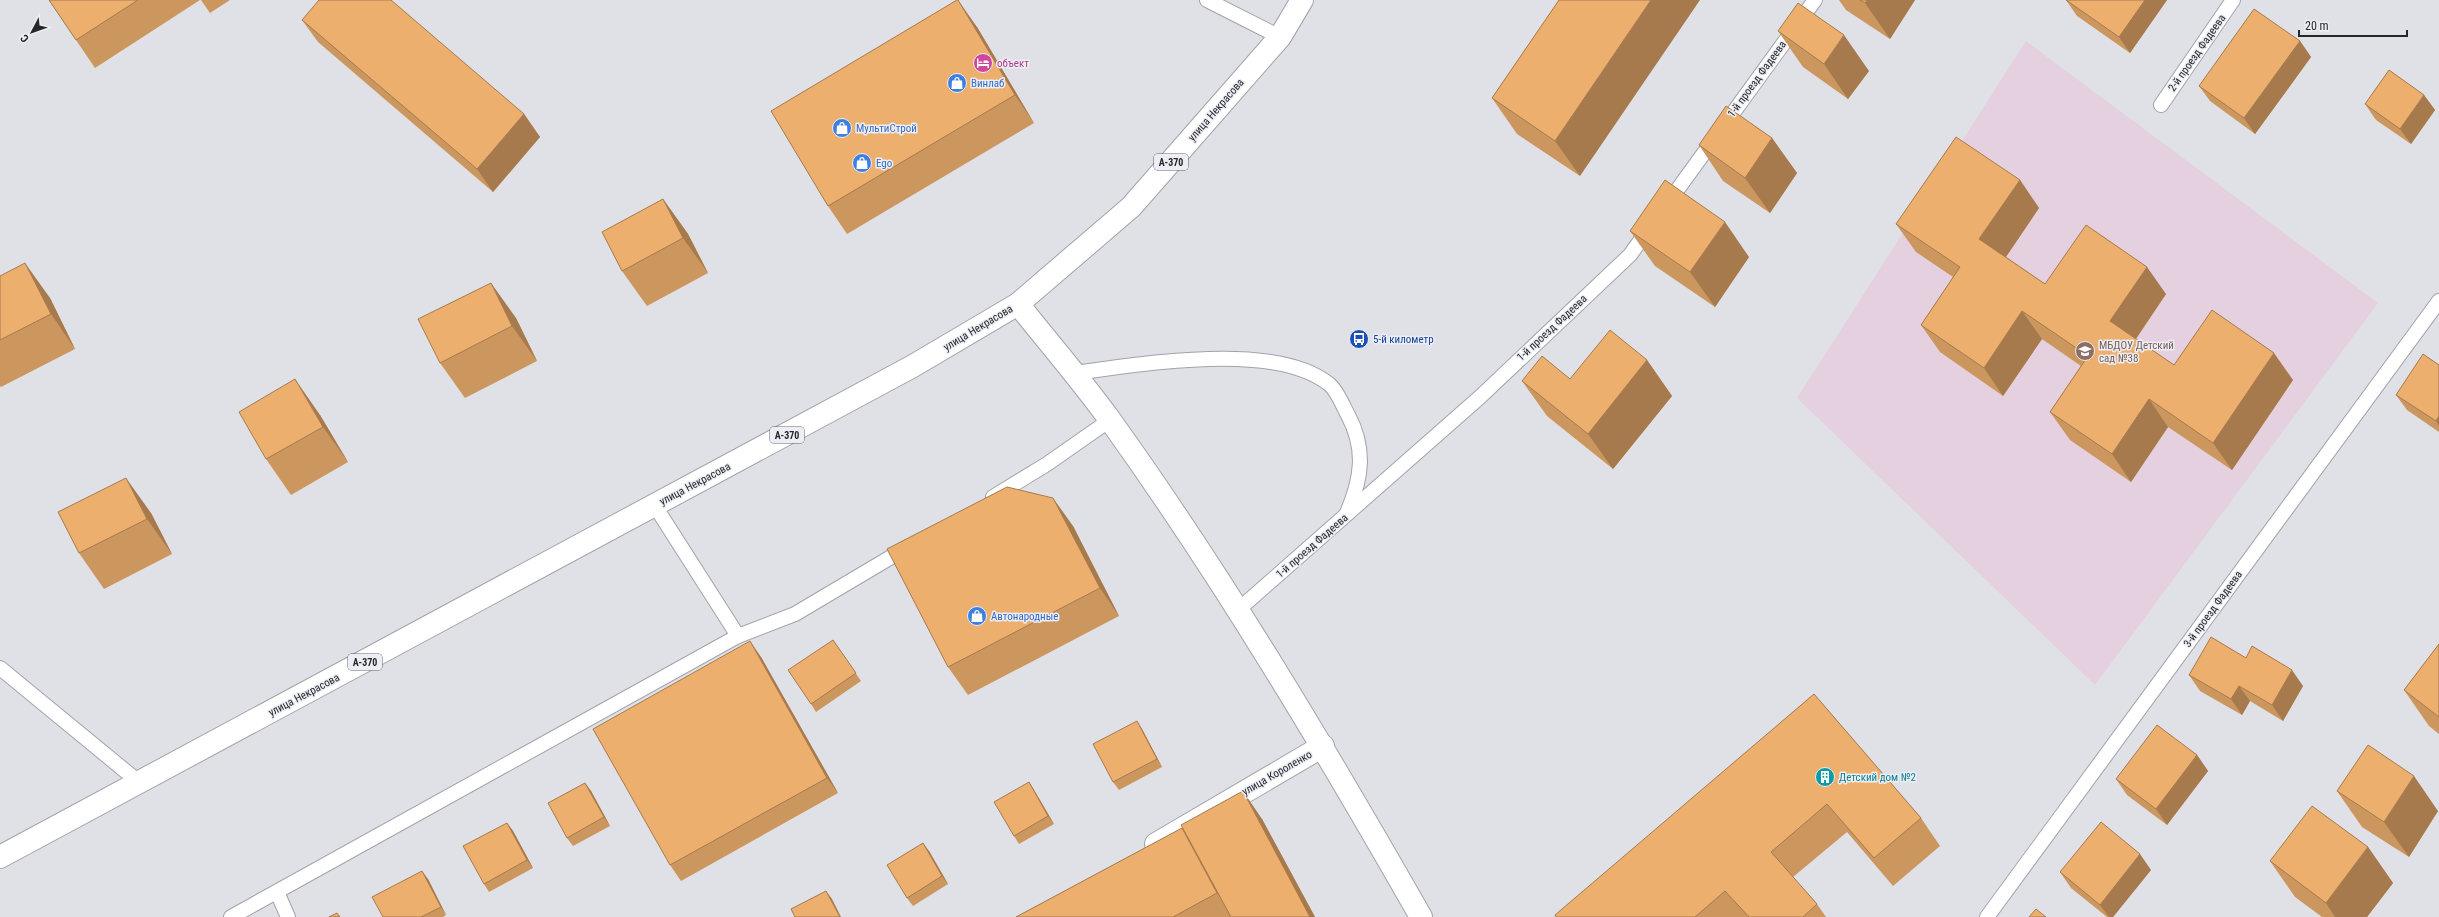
<svg xmlns="http://www.w3.org/2000/svg" width="2439" height="917" font-family="'Roboto Condensed',sans-serif">
  <style>
    .education { fill: #e5d0df }
    .lines { fill: none; stroke-linecap: round; stroke-linejoin: round }
    .lane-casing { stroke: #a2a3a9; stroke-width: 16 }
    .street-casing { stroke: #a2a3a9; stroke-width: 24 }
    .highway-casing { stroke: #a2a3a9; stroke-width: 24 }
    .lane { stroke: #fff; stroke-width: 14 }
    .street { stroke: #fff; stroke-width: 22 }
    .highway { stroke: #fff; stroke-width: 22 }
    .wall { fill: #cc965f }
    .shaded-wall { fill: #a67a4d }
    .building { fill: #edaf6e; stroke: #a67a4d }
    .labels { text-anchor: middle; dominant-baseline: central; stroke-width: 3; stroke-linejoin: round; paint-order: stroke }
    .shield { fill: #edeef5; stroke: #626366; stroke-width: 1 }
    .shield-label { font-size: 10px; font-weight: bold; fill: #262729 }
    .street-label { font-size: 11px; fill: #262729; stroke: #edeef5 }
    .hotel-label { font-size: 11px; fill: #b23c85; stroke: #edeef5; text-anchor: start }
    .shop-label { font-size: 11px; fill: #366cbe; stroke: #edeef5; text-anchor: start }
    .transit-label { font-size: 11px; fill: #164399; stroke: #edeef5; text-anchor: start }
    .education-label { font-size: 11px; fill: #785e54; stroke: #edeef5; text-anchor: start }
    .culture-label { font-size: 11px; fill: #0d838f; stroke: #edeef5; text-anchor: start }
  </style>
  <rect width="100%" height="100%" fill="#e0e1e7"/>
  <polygon class="education" points="2026,41 2378,303 2095,685 1797,398"/>
  <g class="lines">
    <g class="lane-casing">
      <g id="lane">
        <polyline points="1207,0 1280,37"/>
        <polyline points="2161,105 2233,0"/>
        <polyline points="1667,204 1815,0"/>
        <path d="M 1073,373 C 1140,365 1273,340 1329,384 C 1337,390 1343,406 1348,415 C 1366,449 1362,478 1347,513"/>
        <polyline points="993,497 1047,464 1110,420"/>
        <polyline points="655,506 738,636"/>
        <polyline points="1238,610 1480,397 1630,255 1650,227"/>
        <polyline points="0,668 140,783"/>
        <polyline points="277,892 288,917"/>
        <polyline points="231,917 738,636 795,614 908,547"/>
        <polyline points="1987,917 2439,301"/>
      </g>
    </g>
    <g class="street-casing">
      <g id="street">
        <path d="M 1018,304 C 1049,343 1081,380 1110,420 C 1224,579 1324,747 1421,917"/>
        <polyline points="1156,844 1323,746"/>
      </g>
    </g>
    <g class="highway-casing">
      <polyline id="highway" points="0,857 913,366 1018,304 1131,207 1280,37 1302,0"/>
    </g>
    <use href="#lane" class="lane"/>
    <use href="#street" class="street"/>
    <use href="#highway" class="highway"/>
  </g>
  <g class="wall">
    <polygon points="49,0 200,0 95,68 76,40"/>
    <polygon points="201,0 230,0 210,13"/>
    <polygon points="1559,0 1580,176 1517,134 1492,98"/>
    <polygon points="1839,0 1915,0 1890,39 1846,10"/>
    <polygon points="2066,0 2167,0 2130,53 2077,16"/>
    <polygon points="302,20 524,114 540,137 493,192 318,42"/>
    <polygon points="977,27 1034,123 847,234 828,206"/>
    <polygon points="1778,31 1869,71 1848,99 1803,67"/>
    <polygon points="2300,41 2311,57 2255,134 2210,101 2199,86"/>
    <polygon points="2424,95 2435,110 2411,144 2376,120 2365,104"/>
    <polygon points="1772,138 1797,173 1770,213 1723,181 1699,145"/>
    <polygon points="2020,180 2039,208 2006,257 2045,284 2166,294 2136,339 2174,365 2293,380 2232,470 2168,427 2131,482 2070,440 2050,412 2081,366 2042,339 2003,396 1940,352 1921,325 1953,277 1916,252 1896,224"/>
    <polygon points="663,199 688,234 708,273 647,306 622,271"/>
    <polygon points="1630,231 1749,257 1715,307 1655,266"/>
    <polygon points="0,276 50,298 75,349 1,387 0,386"/>
    <polygon points="516,318 537,361 465,398 440,363"/>
    <polygon points="1647,360 1672,396 1613,469 1547,416 1522,381 1570,379"/>
    <polygon points="2439,365 2439,432 2407,410 2396,395"/>
    <polygon points="320,415 348,462 291,495 266,459"/>
    <polygon points="151,513 172,554 104,589 79,553"/>
    <polygon points="1073,526 1119,616 968,695 948,667"/>
    <polygon points="833,640 861,681 816,712 811,704"/>
    <polygon points="2439,644 2439,734 2429,726 2404,690"/>
    <polygon points="761,657 838,793 681,881 670,865"/>
    <polygon points="2246,658 2303,686 2283,721 2250,701 2242,715 2200,691 2189,675"/>
    <polygon points="1814,694 1921,818 1940,846 1893,886 1847,832 1793,877 1817,904 1826,917 1556,917"/>
    <polygon points="1142,729 1162,767 1119,790 1113,782"/>
    <polygon points="2197,755 2208,771 2167,825 2127,795 2116,779"/>
    <polygon points="1029,782 1034,790 1054,824 1019,844 1014,836"/>
    <polygon points="585,783 591,791 610,826 573,846 567,838"/>
    <polygon points="2337,791 2438,811 2409,857 2362,827"/>
    <polygon points="1262,819 1315,917 1016,917 1182,828 1186,833"/>
    <polygon points="507,823 513,831 533,868 489,892 484,884"/>
    <polygon points="2368,847 2393,883 2367,917 2322,917 2295,897 2270,861"/>
    <polygon points="929,851 948,884 913,906 907,898"/>
    <polygon points="2151,870 2113,917 2107,917 2071,888 2060,872"/>
    <polygon points="428,879 446,915 443,917 383,917"/>
  </g>
  <g class="shaded-wall">
    <polygon points="958,0 977,27 1034,123 1015,95"/>
    <polygon points="1651,0 1700,0 1580,176 1555,141"/>
    <polygon points="1867,0 1915,0 1890,39 1865,3"/>
    <polygon points="2145,0 2167,0 2130,53 2119,37"/>
    <polygon points="1844,35 1869,71 1848,99 1824,64"/>
    <polygon points="2300,41 2311,57 2255,134 2244,118"/>
    <polygon points="2424,95 2435,110 2411,144 2400,129"/>
    <polygon points="524,114 540,137 493,192 477,169"/>
    <polygon points="1772,138 1797,173 1770,213 1745,178"/>
    <polygon points="2020,180 2039,208 1999,267 1979,239"/>
    <polygon points="663,199 688,234 708,273 683,238"/>
    <polygon points="1725,222 1749,257 1715,307 1690,272"/>
    <polygon points="25,263 50,298 75,349 51,314"/>
    <polygon points="2147,267 2166,294 2129,349 2110,321"/>
    <polygon points="491,283 516,318 537,361 512,326"/>
    <polygon points="2022,311 2042,339 2003,396 1984,368"/>
    <polygon points="2274,353 2293,380 2232,470 2213,443"/>
    <polygon points="1647,360 1672,396 1613,469 1588,434"/>
    <polygon points="295,379 320,415 348,462 323,427"/>
    <polygon points="2149,399 2168,427 2131,482 2112,454"/>
    <polygon points="2439,416 2439,426 2436,421"/>
    <polygon points="126,478 151,513 172,554 147,519"/>
    <polygon points="1053,498 1073,526 1119,616 1100,588"/>
    <polygon points="750,641 761,657 838,793 827,778"/>
    <polygon points="2292,670 2303,686 2283,721 2272,705"/>
    <polygon points="2239,686 2250,701 2242,715 2231,699"/>
    <polygon points="1137,721 1142,729 1162,767 1157,759"/>
    <polygon points="2197,755 2208,771 2167,825 2156,809"/>
    <polygon points="2414,776 2438,811 2409,857 2384,822"/>
    <polygon points="1029,782 1034,790 1054,824 1048,816"/>
    <polygon points="585,783 591,791 610,826 604,817"/>
    <polygon points="1243,791 1262,819 1315,917 1310,917"/>
    <polygon points="507,823 513,831 533,868 527,860"/>
    <polygon points="1182,828 1207,863 1234,917 1217,893"/>
    <polygon points="923,843 929,851 948,884 942,876"/>
    <polygon points="2368,847 2393,883 2367,917 2335,917 2326,903"/>
    <polygon points="2140,854 2151,870 2113,917 2109,917 2100,905"/>
    <polygon points="422,871 428,879 446,915 441,907"/>
    <polygon points="826,891 832,899 841,917 840,917"/>
  </g>
  <g class="building">
    <polygon points="49,0 138,0 76,40"/>
    <polygon points="319,0 391,0 524,114 477,169 302,20"/>
    <polygon points="957,0 958,0 1015,95 828,206 771,111"/>
    <polygon points="1559,0 1651,0 1555,141 1492,98"/>
    <polygon points="1860,0 1867,0 1865,3"/>
    <polygon points="2066,0 2145,0 2119,37"/>
    <polygon points="1798,3 1844,35 1824,64 1778,31"/>
    <polygon points="2254,9 2300,41 2244,118 2199,86"/>
    <polygon points="2389,70 2424,95 2400,129 2365,104"/>
    <polygon points="1726,106 1772,138 1745,178 1699,145"/>
    <polygon points="1956,137 2020,180 1979,239 2045,284 2086,225 2147,267 2110,321 2174,365 2212,310 2274,353 2213,443 2149,399 2112,454 2050,412 2088,356 2022,311 1984,368 1921,325 1960,267 1896,224"/>
    <polygon points="1665,180 1725,222 1690,272 1630,231"/>
    <polygon points="663,199 683,238 622,271 602,232"/>
    <polygon points="25,263 51,314 0,340 0,276"/>
    <polygon points="491,283 512,326 440,363 418,319"/>
    <polygon points="1610,330 1647,360 1588,434 1522,381 1542,356 1570,379"/>
    <polygon points="2423,354 2439,365 2439,416 2436,421 2396,395"/>
    <polygon points="295,379 323,427 266,459 239,412"/>
    <polygon points="126,478 147,519 79,553 58,512"/>
    <polygon points="1007,487 1053,498 1100,588 948,667 887,549"/>
    <polygon points="2211,637 2246,658 2252,646 2292,670 2272,705 2239,686 2231,699 2189,675"/>
    <polygon points="833,640 856,673 811,704 788,670"/>
    <polygon points="750,641 827,778 670,865 593,729"/>
    <polygon points="2439,644 2439,717 2404,690"/>
    <polygon points="1814,694 1921,818 1874,858 1827,804 1771,852 1817,904 1803,917 1749,917 1725,891 1695,917 1556,917 1555,915"/>
    <polygon points="1137,721 1157,759 1113,782 1093,744"/>
    <polygon points="2157,725 2197,755 2156,809 2116,779"/>
    <polygon points="2368,745 2414,776 2384,822 2337,791"/>
    <polygon points="1029,782 1048,816 1014,836 994,802"/>
    <polygon points="585,783 604,817 567,838 548,803"/>
    <polygon points="1243,791 1310,917 1231,917 1181,825"/>
    <polygon points="2312,806 2368,847 2326,903 2270,861"/>
    <polygon points="2101,822 2140,854 2100,905 2060,872"/>
    <polygon points="507,823 527,860 484,884 463,846"/>
    <polygon points="1182,828 1217,893 1173,917 1016,917"/>
    <polygon points="923,843 942,876 907,898 887,865"/>
    <polygon points="422,871 441,907 421,917 383,917 372,897"/>
    <polygon points="826,891 840,917 795,917 791,909"/>
    <polygon points="2036,909 2046,917 2029,917"/>
    <polygon points="337,913 340,917 329,917"/>
  </g>
  <defs>
    <g id="hotel-disc" transform="scale(1)"><circle r="9.5" fill="#d1479c" stroke="#edeef5"/><path d="M-6-4.5h1.5V1H6V5H4.5V3h-9V5H-6ZM-4 0a1.8 1.8 0 1 1 3.6 0ZM.5 0V-2.5h3Q6-2.5 6 0Z" fill="#fff"/></g>
    <g id="shop-disc" transform="scale(1)"><circle r="9.5" fill="#3f7fe0" stroke="#edeef5"/><path d="M-5-2.5h2.3a2.7 3.5 0 0 1 5.4 0H5L5.5 6h-11ZM-1.5-2.5h3a1.5 2.3 0 0 0-3 0Z" fill="#fff"/></g>
    <g id="bus-disc" transform="scale(1)"><circle r="9.5" fill="#1a4fb4" stroke="#edeef5"/><path d="M-5-6H5V4H4V6H2V4H-2V6H-4V4H-5ZM-3.5-4V0h7V-4ZM-3.5 1.2v1.5H-2V1.2ZM2 1.2v1.5H3.5V1.2Z" fill="#fff"/></g>
    <g id="school-disc" transform="scale(1)"><circle r="9.5" fill="#8d6e63" stroke="#edeef5"/><path d="M0-5L7-2L0 1L-7-2ZM-4 1L0 2.5L4 1V4Q0 6-4 4Z" fill="#fff"/></g>
    <g id="building-disc" transform="scale(1)"><circle r="9.5" fill="#0f9aa8" stroke="#edeef5"/><path d="M-4-6H4V6H1V3H-1V6H-4ZM-2.5-4.3h1.7v1.8h-1.7ZM.8-4.3h1.7v1.8H.8ZM-2.5-1h1.7V.8h-1.7ZM.8-1h1.7V.8H.8Z" fill="#fff"/></g>
  </defs>
  <g fill-rule="evenodd">
    <use href="#hotel-disc" x="983" y="63"/>
    <use href="#shop-disc" x="957" y="83"/>
    <use href="#shop-disc" x="842" y="128"/>
    <use href="#shop-disc" x="862" y="163"/>
    <use href="#bus-disc" x="1359" y="339"/>
    <use href="#school-disc" x="2085" y="351"/>
    <use href="#shop-disc" x="977" y="616"/>
    <use href="#building-disc" x="1825" y="777"/>
  </g>
  <g class="labels">
    <g class="shield">
      <rect x="1154" y="154" width="34" height="16" rx="3"/>
      <rect x="770" y="427" width="34" height="16" rx="3"/>
      <rect x="348" y="654" width="34" height="16" rx="3"/>
    </g>
    <g class="shield-label">
      <text x="1171" y="162">А-370</text>
      <text x="787" y="435">А-370</text>
      <text x="365" y="662">А-370</text>
    </g>
    <g class="street-label">
      <text transform="translate(2197 53) rotate(-55)">2-й проезд Фадеева</text>
      <text transform="translate(1757 79) rotate(-54)">1-й проезд Фадеева</text>
      <text transform="translate(1216 110) rotate(-49)">улица Некрасова</text>
      <text transform="translate(978 328) rotate(-31)">улица Некрасова</text>
      <text transform="translate(1552 328) rotate(-43)">1-й проезд Фадеева</text>
      <text transform="translate(695 484) rotate(-28)">улица Некрасова</text>
      <text transform="translate(1312 546) rotate(-41)">1-й проезд Фадеева</text>
      <text transform="translate(2213 609) rotate(-54)">3-й проезд Фадеева</text>
      <text transform="translate(304 695) rotate(-28)">улица Некрасова</text>
      <text transform="translate(1277 773) rotate(-30)">улица Короленко</text>
    </g>
    <g class="hotel-label">
      <text x="997" y="63">объект</text>
    </g>
    <g class="shop-label">
      <text x="971" y="83">Винлаб</text>
      <text x="856" y="128">МультиСтрой</text>
      <text x="876" y="163">Ego</text>
      <text x="991" y="616">Автонародные</text>
    </g>
    <g class="transit-label">
      <text x="1373" y="339">5-й километр</text>
    </g>
    <g class="education-label">
      <text x="2099" y="345">МБДОУ Детский<tspan x="2099" dy="13">сад №38</tspan></text>
    </g>
    <g class="culture-label">
      <text x="1839" y="777">Детский дом №2</text>
    </g>
  </g>
  <g transform="translate(32 32) rotate(229)" stroke="#edeef5" stroke-width="3" paint-order="stroke">
  <path d="M0-3L7 15L0 10L-7 15Z" fill="#262729"/>
  <text y="-6" font-size="11" font-weight="bold" text-anchor="middle" fill="#262729">С</text>
  </g>
  <path d="M2299 30v6h108v-6" fill="none" stroke="#262729" stroke-width="2"/>
  <text x="2305" y="30" font-size="12" fill="#262729" stroke="#edeef5" stroke-width="3" paint-order="stroke">20 m</text>
</svg>
